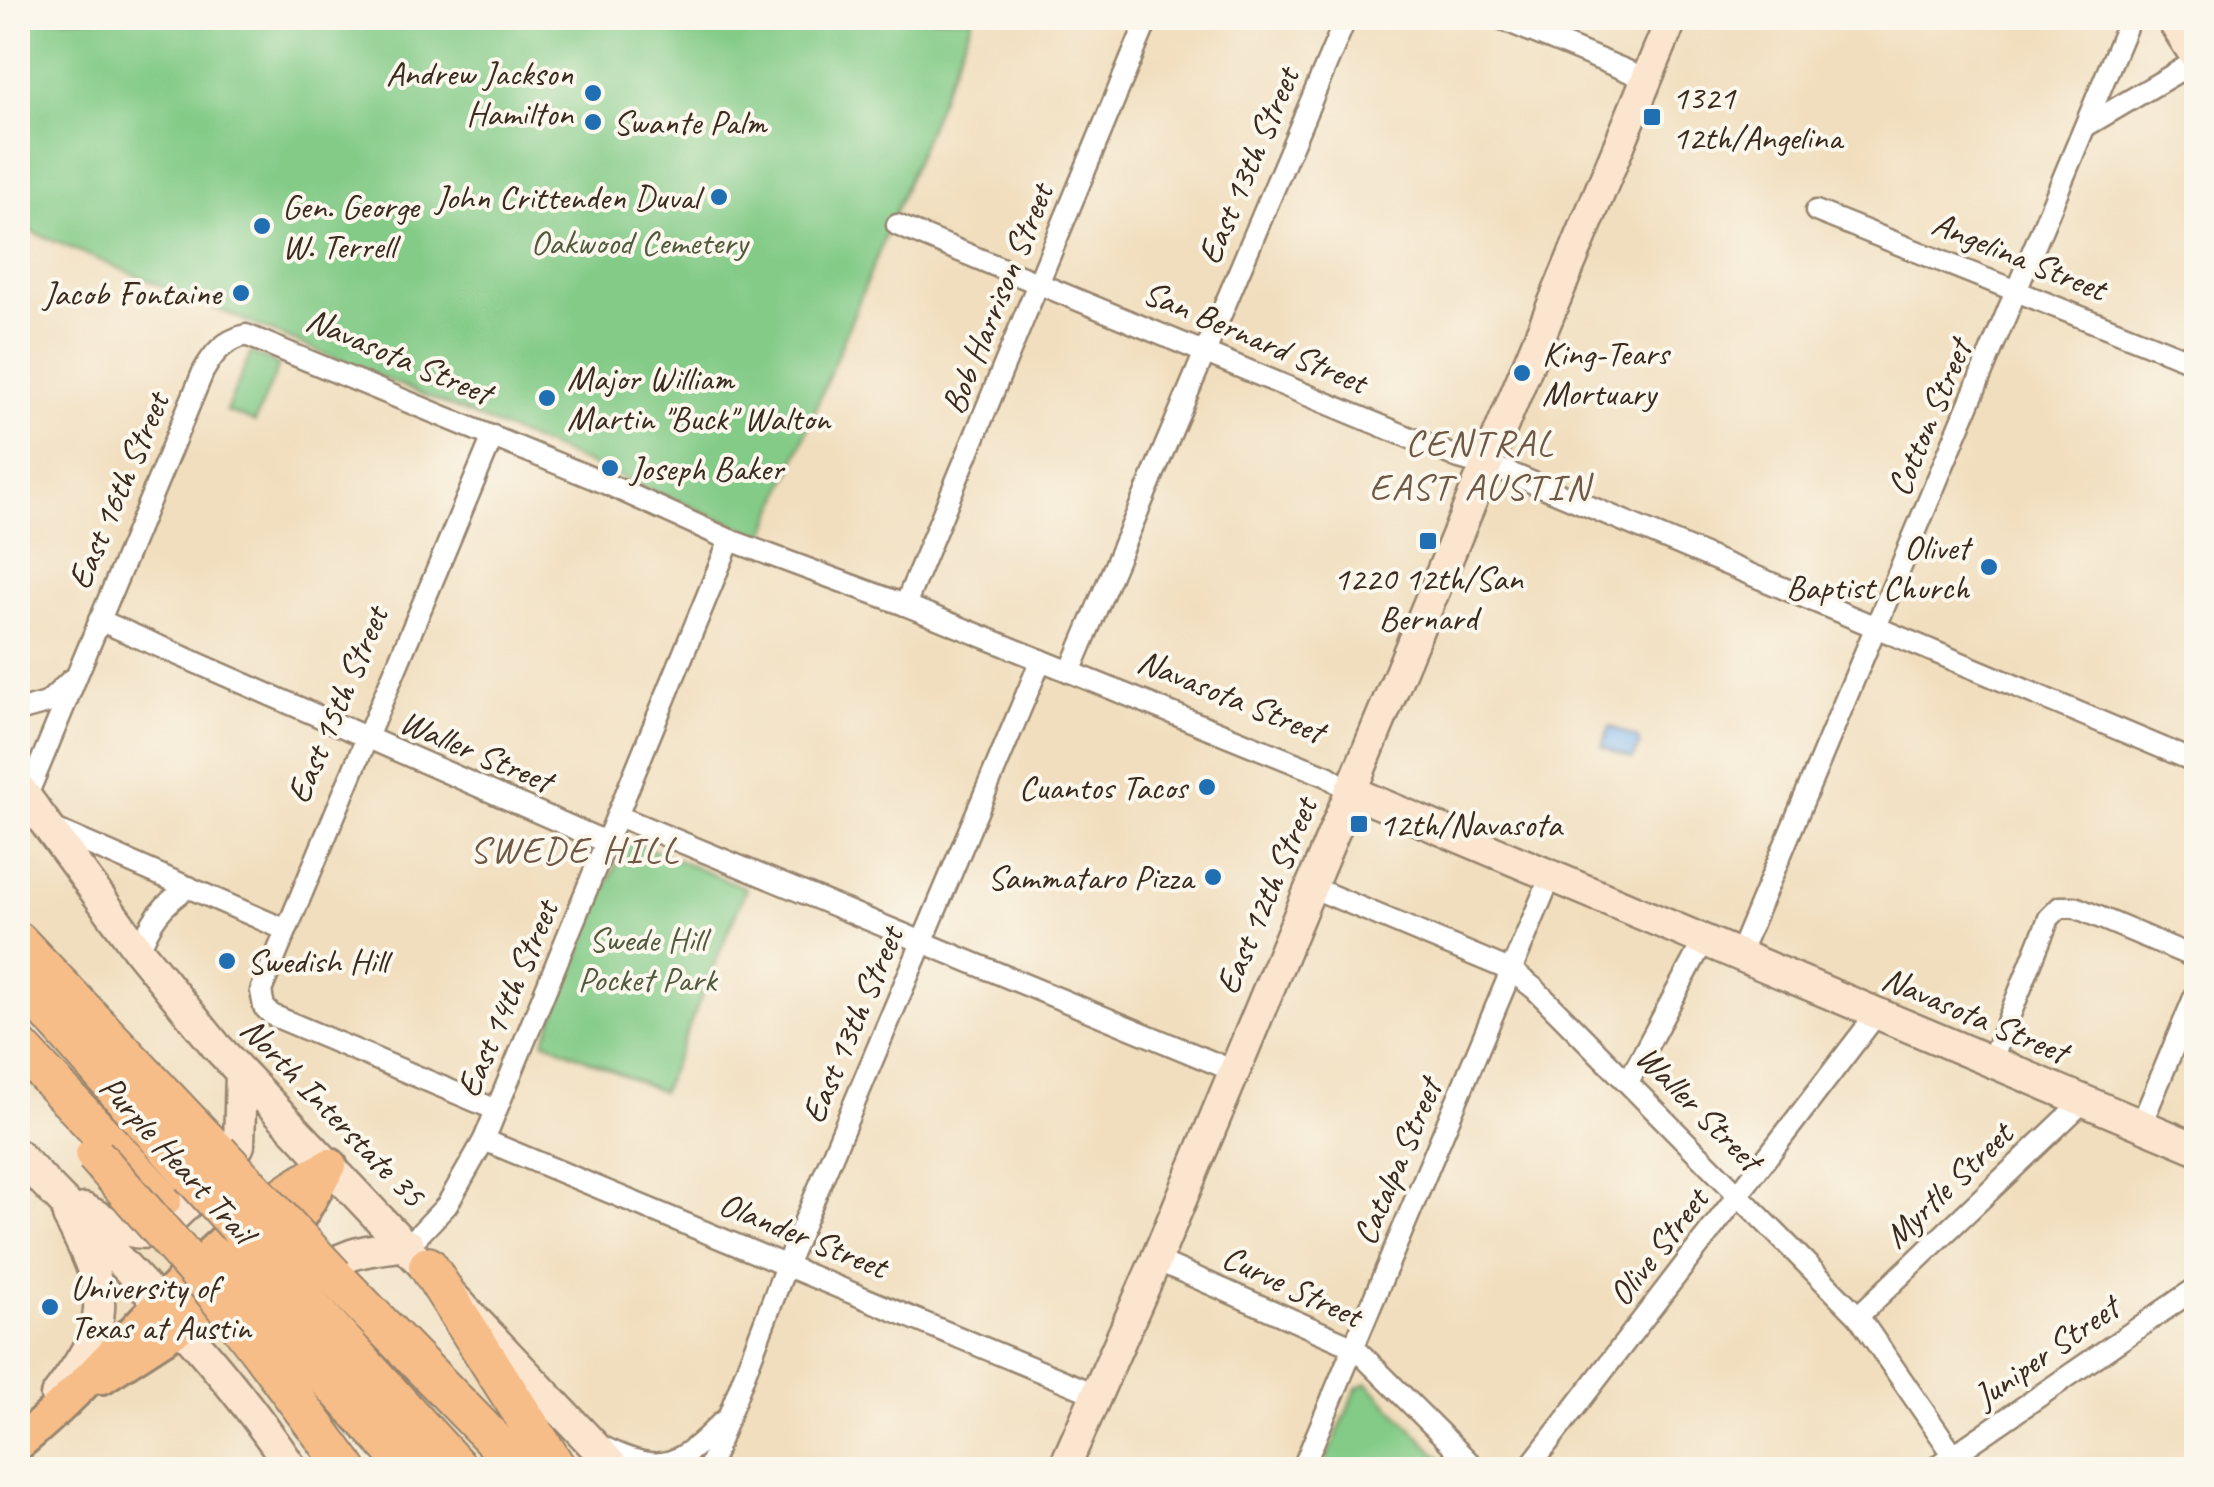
<svg xmlns="http://www.w3.org/2000/svg" width="2214" height="1487" font-family="Caveat,sans-serif">
  <style>
    .green { fill: #83cb87; stroke: #5f7a52; stroke-width: 2.5 }
    .water { fill: #80b8f0; stroke: #5e7187; stroke-width: 2.5 }
    .lines { fill: none; stroke-linecap: round; stroke-linejoin: round }
    .street-casing { stroke: #96846e; stroke-width: 25 }
    .secondary-casing { stroke: #96846e; stroke-width: 35 }
    .primary-casing { stroke: #96846e; stroke-width: 38 }
    .highway-casing { stroke: #96846e; stroke-width: 42 }
    .street { stroke: #fff; stroke-width: 20 }
    .secondary { stroke: #fce5cf; stroke-width: 30 }
    .primary { stroke: #f7bd88; stroke-width: 32 }
    .highway { stroke: #f7bd88; stroke-width: 38 }
    .highway-bridge-casing { stroke: #96846e; stroke-width: 42; stroke-linecap: butt }
    .highway-bridge { stroke: #f7bd88; stroke-width: 38 }
    .poi-dot { fill: #1f6fb2; stroke: #fbf7ec; stroke-width: 4 }
    .labels { text-anchor: middle; dominant-baseline: central; stroke-width: 8; stroke-linejoin: round; paint-order: stroke }
    .poi-label { font-size: 35px; fill: #3b2a1e; stroke: #fbf7ec; text-anchor: start }
    .street-label { font-size: 35px; fill: #3b2a1e; stroke: #fbf7ec }
    .park-label { font-size: 35px; fill: #515a3e; stroke: #fbf7ec }
    .neighbourhood-label { font-size: 38px; letter-spacing: 2.5px; fill: #705846; stroke: #fbf7ec }
  </style>
  <rect width="100%" height="100%" fill="#fbf7ec"/>
  <filter id="ink" filterUnits="userSpaceOnUse"><feTurbulence type="fractalNoise" baseFrequency=".01" numOctaves="2"/><feDisplacementMap in="SourceGraphic" scale="20" xChannelSelector="R" yChannelSelector="G"/><feConvolveMatrix kernelMatrix="1 2 1 2 8 2 1 2 1" color-interpolation-filters="sRGB"/></filter>
  <filter id="wash" filterUnits="userSpaceOnUse"><feTurbulence type="fractalNoise" baseFrequency=".0048" numOctaves="4" result="noise"/><feDisplacementMap in="SourceGraphic" scale="40" xChannelSelector="R" yChannelSelector="G"/><feGaussianBlur stdDeviation="2.25" result="paint"/><feColorMatrix in="noise" values="0 0 0 0 0 0 0 0 0 0 0 0 0 0 0 0 0 1.4 0 .05"/><feComposite in="paint" operator="in"/></filter>
  <g filter="url(#wash)">
    <rect width="100%" height="100%" fill="#f1debe"/>
    <g class="green">
      <polygon points="18,18 973,18 764,537 18,226"/>
      <polygon points="251,353 279,365 255,422 226,411"/>
      <polygon points="626,839 746,888 662,1092 544,1041"/>
      <polygon points="1367,1383 1451,1469 1322,1469 1357,1388"/>
    </g>
    <polygon class="water" points="1610,726 1637,738 1640,744 1633,759 1602,746"/>
  </g>
  <g filter="url(#ink)">
    <g class="lines">
      <g class="street-casing">
        <g id="street">
          <polyline points="1499,18 1647,79"/>
          <polyline points="2086,126 2196,61"/>
          <polyline points="1816,211 2196,363"/>
          <polyline points="897,225 1459,458 1505,471 2196,762"/>
          <polyline points="493,436 261,991 264,1007 272,1015 494,1109"/>
          <polyline points="905,605 1148,18"/>
          <polyline points="99,620 608,843"/>
          <polyline points="1070,672 1346,18"/>
          <polyline points="18,711 47,703 71,680"/>
          <path d="M 26,798 L 203,372 C 214,352 224,341 246,335 L 607,484 L 730,540 L 905,605 L 1327,776 L 1350,791"/>
          <polyline points="618,816 1234,1071"/>
          <polyline points="50,827 286,930"/>
          <polyline points="1311,887 1512,971 1535,989 1858,1316 1964,1470"/>
          <path d="M 139,951 C 150,922 162,904 189,887"/>
          <polyline points="1738,957 2130,18"/>
          <polyline points="1991,1062 2049,918 2060,907 2075,907 2196,958"/>
          <polyline points="1628,1082 1703,942"/>
          <polyline points="2141,1125 2196,993"/>
          <polyline points="484,1140 1095,1394"/>
          <polyline points="409,1245 447,1205 484,1140 730,540"/>
          <polyline points="1156,1260 1354,1347 1477,1470"/>
          <polyline points="1858,1316 2084,1101"/>
          <path d="M 605,1448 C 663,1476 679,1465 722,1422"/>
          <polyline points="708,1470 787,1263 1041,660"/>
          <polyline points="1302,1470 1550,878"/>
          <polyline points="1527,1470 1876,1015"/>
          <polyline points="1932,1470 2196,1288"/>
        </g>
      </g>
      <g class="secondary-casing">
        <g id="secondary">
          <polyline points="2171,18 2196,57"/>
          <polyline points="18,786 139,951 216,1046 617,1470"/>
          <polyline points="1350,791 2196,1148"/>
          <path d="M 18,1155 C 115,1256 215,1352 293,1470"/>
          <path d="M 84,1209 C 110,1222 134,1242 162,1228 L 230,1163 L 239,1145 L 241,1073"/>
          <path d="M 312,1280 C 341,1251 369,1250 409,1245"/>
          <path d="M 56,1396 C 113,1321 110,1297 68,1216"/>
          <polyline points="1063,1470 1156,1260 1672,18"/>
        </g>
      </g>
      <g class="primary-casing">
        <g id="primary">
          <polyline points="269,1244 302,1213 330,1165"/>
          <polyline points="102,1377 181,1326 233,1277"/>
          <path d="M 18,1444 C 125,1356 205,1230 330,1165"/>
        </g>
      </g>
      <g class="highway-casing">
        <g id="highway">
          <polyline points="18,941 218,1152"/>
          <polyline points="18,978 191,1175"/>
          <polyline points="18,1045 162,1199"/>
          <polyline points="428,1266 558,1470"/>
          <polyline points="334,1276 523,1470"/>
          <polyline points="307,1302 460,1470"/>
          <polyline points="282,1329 411,1470"/>
          <polyline points="259,1350 348,1470"/>
        </g>
      </g>
      <use href="#street" class="street"/>
      <use href="#secondary" class="secondary"/>
      <use href="#primary" class="primary"/>
      <use href="#highway" class="highway"/>
      <g class="highway-bridge-casing">
        <g id="highway-bridge">
          <polyline points="218,1152 334,1276"/>
          <polyline points="95,1155 211,1288 259,1350"/>
          <polyline points="191,1175 307,1302"/>
          <polyline points="214,1256 282,1329"/>
        </g>
      </g>
      <use href="#highway-bridge" class="highway-bridge"/>
    </g>
  </g>
  <g class="poi-dot">
    <circle cx="593" cy="93" r="10"/>
    <rect x="1642" y="107" width="20" height="20" rx="5"/>
    <circle cx="593" cy="122" r="10"/>
    <circle cx="719" cy="197" r="10"/>
    <circle cx="262" cy="226" r="10"/>
    <circle cx="241" cy="293" r="10"/>
    <circle cx="1522" cy="373" r="10"/>
    <circle cx="547" cy="398" r="10"/>
    <circle cx="610" cy="468" r="10"/>
    <rect x="1418" y="531" width="20" height="20" rx="5"/>
    <circle cx="1989" cy="567" r="10"/>
    <circle cx="1207" cy="787" r="10"/>
    <rect x="1349" y="814" width="20" height="20" rx="5"/>
    <circle cx="1213" cy="877" r="10"/>
    <circle cx="227" cy="961" r="10"/>
    <circle cx="50" cy="1307" r="10"/>
  </g>
  <g class="labels">
    <g class="poi-label">
      <text x="573" y="73" text-anchor="end">Andrew Jackson<tspan x="573" dy="40">Hamilton</tspan></text>
      <text x="1672" y="97">1321<tspan x="1672" dy="40">12th/Angelina</tspan></text>
      <text x="613" y="122">Swante Palm</text>
      <text x="699" y="197" text-anchor="end">John Crittenden Duval</text>
      <text x="282" y="206">Gen. George<tspan x="282" dy="40">W. Terrell</tspan></text>
      <text x="221" y="293" text-anchor="end">Jacob Fontaine</text>
      <text x="1542" y="353">King-Tears<tspan x="1542" dy="40">Mortuary</tspan></text>
      <text x="567" y="378">Major William<tspan x="567" dy="40">Martin "Buck" Walton</tspan></text>
      <text x="630" y="468">Joseph Baker</text>
      <text x="1969" y="547" text-anchor="end">Olivet<tspan x="1969" dy="40">Baptist Church</tspan></text>
      <text x="1428" y="578" text-anchor="middle">1220 12th/San<tspan x="1428" dy="40">Bernard</tspan></text>
      <text x="1187" y="787" text-anchor="end">Cuantos Tacos</text>
      <text x="1379" y="824">12th/Navasota</text>
      <text x="1193" y="877" text-anchor="end">Sammataro Pizza</text>
      <text x="247" y="961">Swedish Hill</text>
      <text x="70" y="1287">University of<tspan x="70" dy="40">Texas at Austin</tspan></text>
    </g>
    <g class="street-label">
      <text transform="translate(1248 166) rotate(-67)">East 13th Street</text>
      <text transform="translate(2019 256) rotate(22)">Angelina Street</text>
      <text transform="translate(997 299) rotate(-68)">Bob Harrison Street</text>
      <text transform="translate(1255 337) rotate(23)">San Bernard Street</text>
      <text transform="translate(399 356) rotate(23)">Navasota Street</text>
      <text transform="translate(1929 418) rotate(-67)">Cotton Street</text>
      <text transform="translate(118 491) rotate(-67)">East 16th Street</text>
      <text transform="translate(1231 696) rotate(22)">Navasota Street</text>
      <text transform="translate(337 705) rotate(-67)">East 15th Street</text>
      <text transform="translate(476 751) rotate(23)">Waller Street</text>
      <text transform="translate(1266 896) rotate(-67)">East 12th Street</text>
      <text transform="translate(507 999) rotate(-67)">East 14th Street</text>
      <text transform="translate(1975 1015) rotate(23)">Navasota Street</text>
      <text transform="translate(852 1025) rotate(-67)">East 13th Street</text>
      <text transform="translate(1699 1108) rotate(45)">Waller Street</text>
      <text transform="translate(333 1112) rotate(46)">North Interstate 35</text>
      <text transform="translate(177 1159) rotate(48)">Purple Heart Trail</text>
      <text transform="translate(1397 1162) rotate(-67)">Catalpa Street</text>
      <text transform="translate(1948 1185) rotate(-44)">Myrtle Street</text>
      <text transform="translate(803 1235) rotate(22)">Olander Street</text>
      <text transform="translate(1658 1247) rotate(-52)">Olive Street</text>
      <text transform="translate(1292 1286) rotate(25)">Curve Street</text>
      <text transform="translate(2046 1352) rotate(-35)">Juniper Street</text>
    </g>
    <g class="park-label">
      <text x="639" y="242">Oakwood Cemetery</text>
      <text x="647" y="939">Swede Hill<tspan x="647" dy="40">Pocket Park</tspan></text>
    </g>
    <g class="neighbourhood-label">
      <text x="1480" y="442">CENTRAL<tspan x="1480" dy="44">EAST AUSTIN</tspan></text>
      <text x="575" y="849">SWEDE HILL</text>
    </g>
  </g>
  <rect width="2214" height="1487" fill="none" stroke="#fbf7ec" stroke-width="60"/>
</svg>
